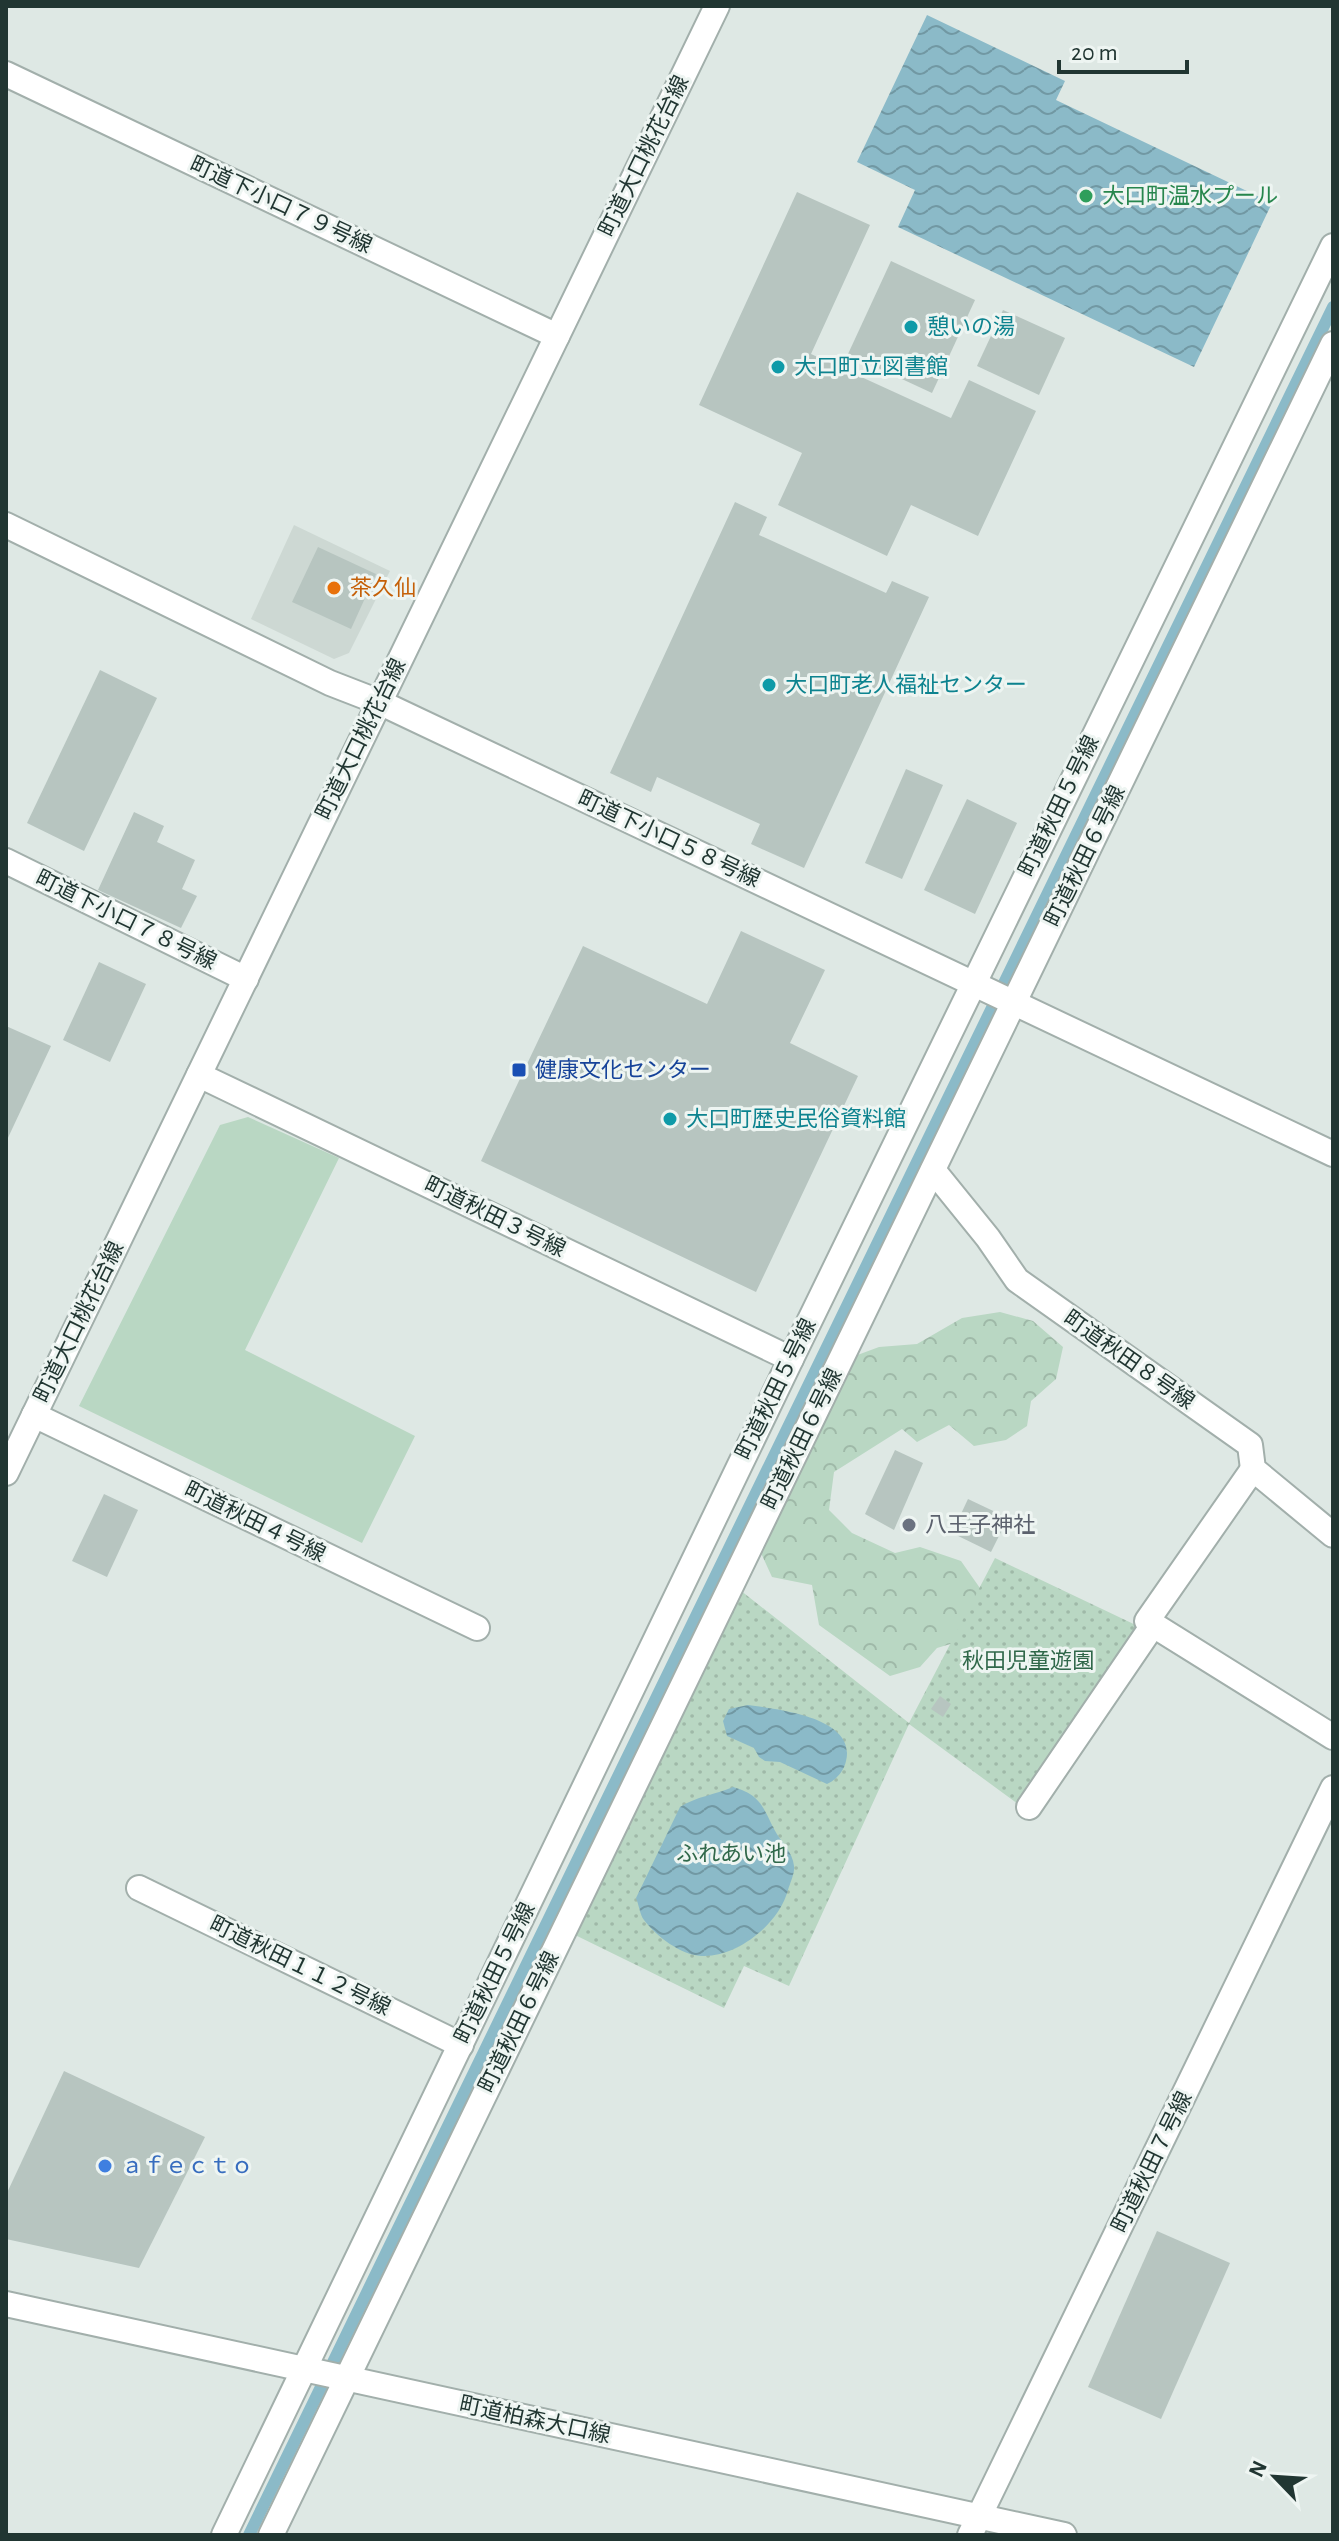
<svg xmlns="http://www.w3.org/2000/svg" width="1339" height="2541" font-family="'Alegreya Sans','Noto Sans JP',sans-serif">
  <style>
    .built { fill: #cdd8d3 }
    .grass { fill: #b9d7c3 }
    .forest { fill: url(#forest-crowns) }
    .park { fill: url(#park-dots) }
    .water { fill: url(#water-waves) }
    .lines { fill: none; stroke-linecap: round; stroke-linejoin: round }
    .stream { stroke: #8bbac8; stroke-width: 12 }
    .building { fill: #b7c5c0 }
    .minor-casing { stroke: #a2afab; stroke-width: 28 }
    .minor { stroke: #fff; stroke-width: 24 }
    .leisure-dot { fill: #2e9e5b; stroke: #eef5f2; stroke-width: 3 }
    .culture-dot { fill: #0f9aa8; stroke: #eef5f2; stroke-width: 3 }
    .food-dot { fill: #e8710a; stroke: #eef5f2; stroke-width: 3 }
    .transit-dot { fill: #1a4fb4; stroke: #eef5f2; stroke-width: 3 }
    .worship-dot { fill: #6b7280; stroke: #eef5f2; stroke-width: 3 }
    .shop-dot { fill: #3f7fe0; stroke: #eef5f2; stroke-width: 3 }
    .labels { text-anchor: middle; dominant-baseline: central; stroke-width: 6; stroke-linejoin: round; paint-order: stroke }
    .street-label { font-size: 22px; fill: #213632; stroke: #eef5f2 }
    .leisure-label { font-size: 22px; fill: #27864d; stroke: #eef5f2; text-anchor: start }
    .culture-label { font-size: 22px; fill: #0d838f; stroke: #eef5f2; text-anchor: start }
    .food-label { font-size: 22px; fill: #c56008; stroke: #eef5f2; text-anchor: start }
    .transit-label { font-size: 22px; fill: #164399; stroke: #eef5f2; text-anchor: start }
    .worship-label { font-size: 22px; fill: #5b616d; stroke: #eef5f2; text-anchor: start }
    .park-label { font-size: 22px; fill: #30684a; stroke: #eef5f2 }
    .shop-label { font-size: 22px; fill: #366cbe; stroke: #eef5f2; text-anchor: start }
  </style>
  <defs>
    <pattern id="forest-crowns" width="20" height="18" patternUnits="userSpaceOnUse" patternTransform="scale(2)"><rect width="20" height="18" fill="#b9d7c3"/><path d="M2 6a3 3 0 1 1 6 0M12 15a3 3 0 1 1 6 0" fill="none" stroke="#9fb9a8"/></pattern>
    <pattern id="park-dots" width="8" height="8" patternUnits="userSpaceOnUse" patternTransform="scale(2)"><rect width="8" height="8" fill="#b9d7c3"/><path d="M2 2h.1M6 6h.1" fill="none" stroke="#9fb9a8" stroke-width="1.8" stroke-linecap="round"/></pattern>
    <pattern id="water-waves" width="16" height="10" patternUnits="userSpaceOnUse" patternTransform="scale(2)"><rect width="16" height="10" fill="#8bbac8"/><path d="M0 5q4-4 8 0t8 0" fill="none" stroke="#7198a3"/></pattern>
  </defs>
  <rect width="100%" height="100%" fill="#dee8e4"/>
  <polygon class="built" points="294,525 390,571 349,653 334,659 251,619"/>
  <polygon class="grass" points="248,1117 339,1158 245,1350 415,1436 362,1543 79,1406 220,1125"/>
  <polygon class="forest" points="1000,1312 1033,1321 1063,1347 1056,1379 1031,1401 1027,1426 1006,1440 974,1446 949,1425 917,1442 902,1429 834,1472 829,1510 852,1533 895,1553 920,1547 961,1561 989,1601 974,1637 937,1648 920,1667 890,1676 819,1625 812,1585 772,1577 756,1542 754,1505 769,1464 796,1411 836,1363 879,1347 917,1344 962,1318"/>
  <polygon class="park" points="995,1558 1142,1628 1022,1807 909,1724 789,1986 744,1966 724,2008 573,1934 740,1590 909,1723"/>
  <g class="water">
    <polygon points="927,15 1065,81 1056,100 1272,203 1194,367 898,227 915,190 857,162"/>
    <path d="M 748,1705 C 777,1709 857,1717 846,1761 C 844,1771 836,1780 827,1784 L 780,1762 L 765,1761 L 759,1757 L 754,1748 L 727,1736 L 723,1721 L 729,1709 Z"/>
    <path d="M 733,1787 C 760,1795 762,1805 774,1829 C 780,1841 793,1852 794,1866 C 795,1873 790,1883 788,1890 C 779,1924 737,1958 701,1956 C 681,1955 656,1936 644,1920 C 640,1915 639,1905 636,1898 L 680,1807 C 695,1797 717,1794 733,1787 Z"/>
  </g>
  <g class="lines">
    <polyline class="stream" points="249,2535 1333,307"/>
  </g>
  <g class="building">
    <polygon points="797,192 870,225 811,354 951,418 969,380 1036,411 978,536 911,505 887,556 778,505 802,453 699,405"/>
    <polygon points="891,261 975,300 932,393 848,354"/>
    <polygon points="1003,310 1065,338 1039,395 977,366"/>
    <polygon points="735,502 767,517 759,535 886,593 892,581 929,597 804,868 751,844 760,824 657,777 651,792 610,773"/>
    <polygon points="318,547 376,574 351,629 292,602"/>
    <polygon points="100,670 157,698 84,851 27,823"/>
    <polygon points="906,769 943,785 902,879 865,863"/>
    <polygon points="967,799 1017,823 975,914 924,890"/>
    <polygon points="134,812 164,826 157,842 195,860 182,889 197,896 181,928 98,890"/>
    <polygon points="741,931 825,970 790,1043 858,1076 756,1292 481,1161 583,946 707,1004"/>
    <polygon points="99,962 146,984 110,1062 63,1040"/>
    <polygon points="6,1026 51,1046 6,1142"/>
    <polygon points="895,1450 923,1463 894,1530 865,1514"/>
    <polygon points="104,1494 138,1510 107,1577 72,1561"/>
    <polygon points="968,1499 1008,1518 991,1552 952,1533"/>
    <polygon points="940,1696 951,1704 943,1717 931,1709"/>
    <polygon points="64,2071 205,2137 139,2268 6,2239 6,2195"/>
    <polygon points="1157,2231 1230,2263 1161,2419 1088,2387"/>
  </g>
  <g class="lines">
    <g class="minor-casing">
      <g id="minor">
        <polyline points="6,74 557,336"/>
        <polyline points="6,525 330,683 379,702 1333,1154"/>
        <polyline points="6,861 246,979"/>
        <polyline points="199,1075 791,1359"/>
        <polyline points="933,1170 988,1238 1017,1280 1250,1445 1253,1469 1333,1535"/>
        <polyline points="34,1415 477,1628"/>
        <polyline points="1253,1469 1147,1621 1333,1737"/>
        <polyline points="6,1473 717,6"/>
        <polyline points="1029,1807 1153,1625"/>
        <polyline points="139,1888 461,2045"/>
        <polyline points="6,2304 1064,2535"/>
        <polyline points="224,2535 791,1359 1333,246"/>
        <polyline points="271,2535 1333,344"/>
        <polyline points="970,2535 1333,1788"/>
      </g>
    </g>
    <use href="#minor" class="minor"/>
  </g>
  <circle class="leisure-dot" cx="1086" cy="196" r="8"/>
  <g class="culture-dot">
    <circle cx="911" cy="327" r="8"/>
    <circle cx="778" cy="367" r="8"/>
    <circle cx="769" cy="685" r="8"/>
    <circle cx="670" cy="1119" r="8"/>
  </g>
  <circle class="food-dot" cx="334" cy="588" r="8"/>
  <rect class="transit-dot" x="511" y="1062" width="16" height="16" rx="4"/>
  <circle class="worship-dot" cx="909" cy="1525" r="8"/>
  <circle class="shop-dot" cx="105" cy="2166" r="8"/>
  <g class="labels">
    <g class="street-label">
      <text transform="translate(644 156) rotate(-64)">町道大口桃花台線</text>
      <text transform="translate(281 205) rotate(25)">町道下小口７９号線</text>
      <text transform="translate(361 739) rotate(-64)">町道大口桃花台線</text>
      <text transform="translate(1059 806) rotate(-64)">町道秋田５号線</text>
      <text transform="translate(669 839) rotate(25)">町道下小口５８号線</text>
      <text transform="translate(1085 856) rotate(-64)">町道秋田６号線</text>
      <text transform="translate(126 920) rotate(26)">町道下小口７８号線</text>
      <text transform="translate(495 1217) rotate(26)">町道秋田３号線</text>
      <text transform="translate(79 1322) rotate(-64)">町道大口桃花台線</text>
      <text transform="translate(1129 1360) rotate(35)">町道秋田８号線</text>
      <text transform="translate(776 1389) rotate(-64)">町道秋田５号線</text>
      <text transform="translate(802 1439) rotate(-64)">町道秋田６号線</text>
      <text transform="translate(255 1522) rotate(26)">町道秋田４号線</text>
      <text transform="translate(300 1966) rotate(26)">町道秋田１１２号線</text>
      <text transform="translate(495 1973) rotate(-64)">町道秋田５号線</text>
      <text transform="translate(519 2022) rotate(-64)">町道秋田６号線</text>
      <text transform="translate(1152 2162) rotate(-64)">町道秋田７号線</text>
      <text transform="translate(535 2420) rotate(12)">町道柏森大口線</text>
    </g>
    <g class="leisure-label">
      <text x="1102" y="196">大口町温水プール</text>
    </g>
    <g class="culture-label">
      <text x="927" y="327">憩いの湯</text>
      <text x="794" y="367">大口町立図書館</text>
      <text x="785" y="685">大口町老人福祉センター</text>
      <text x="686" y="1119">大口町歴史民俗資料館</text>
    </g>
    <g class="food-label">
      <text x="350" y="588">茶久仙</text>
    </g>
    <g class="transit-label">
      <text x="535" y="1070">健康文化センター</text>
    </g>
    <g class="worship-label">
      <text x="925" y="1525">八王子神社</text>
    </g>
    <g class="park-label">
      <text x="1028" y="1661">秋田児童遊園</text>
      <text x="731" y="1854">ふれあい池</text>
    </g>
    <g class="shop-label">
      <text x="121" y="2166">ａｆｅｃｔｏ</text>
    </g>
  </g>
  <rect width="1339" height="2541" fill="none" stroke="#213632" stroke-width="16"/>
  <g transform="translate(1275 2477) rotate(295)" stroke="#eef5f2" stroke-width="6" paint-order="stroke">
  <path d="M0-6L14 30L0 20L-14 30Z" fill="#213632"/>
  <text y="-12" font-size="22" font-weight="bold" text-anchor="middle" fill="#213632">N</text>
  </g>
  <path d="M1059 60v12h128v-12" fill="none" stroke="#213632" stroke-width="4"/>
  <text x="1071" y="60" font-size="24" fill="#213632" stroke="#eef5f2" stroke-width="6" paint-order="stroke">20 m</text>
</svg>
